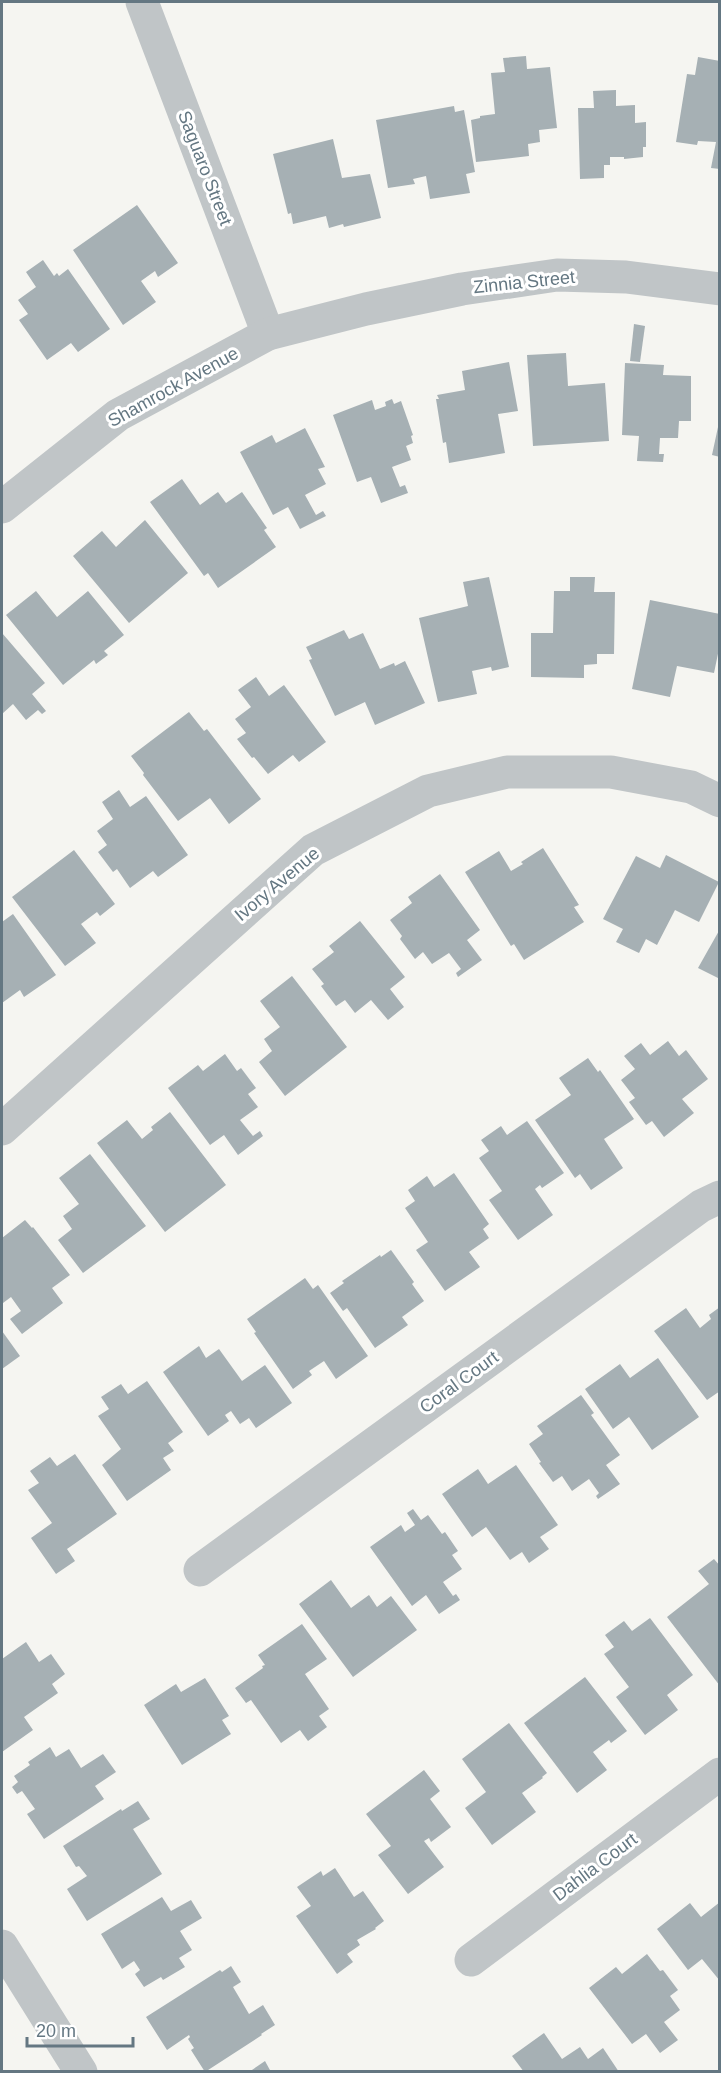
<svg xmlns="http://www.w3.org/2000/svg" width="721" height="2073" font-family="Arial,sans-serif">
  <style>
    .building { fill: #a6b0b4 }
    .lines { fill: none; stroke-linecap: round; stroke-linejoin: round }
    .minor { stroke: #c0c5c7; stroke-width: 33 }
    .labels { text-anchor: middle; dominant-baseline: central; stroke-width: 6; stroke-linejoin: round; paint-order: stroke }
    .street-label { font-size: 18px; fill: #647782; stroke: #fff }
  </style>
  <rect width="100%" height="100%" fill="#f5f5f1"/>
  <g class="building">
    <polygon points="526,56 527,69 550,67 557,128 539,130 540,142 528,144 529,156 476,162 471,120 480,118 480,116 495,114 491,73 505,72 503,58"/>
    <polygon points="698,57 720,61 720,169 711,168 716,142 698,141 697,145 676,142 687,74 695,75"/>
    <polygon points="616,90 616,106 635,105 635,123 646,122 646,147 643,147 643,157 624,159 624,157 610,157 610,165 604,165 604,178 580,179 578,108 594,108 593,91"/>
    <polygon points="454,106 455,112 464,110 475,172 466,174 470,193 430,199 426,176 413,179 415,184 388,188 376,120"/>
    <polygon points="333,139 342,178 370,174 381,218 344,227 343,224 329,228 326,216 293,224 291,213 288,214 273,154"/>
    <polygon points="137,205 178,263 158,277 155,271 141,281 156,302 123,325 73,250"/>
    <polygon points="43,260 54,276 57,273 59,276 68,269 110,329 78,352 71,343 47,360 19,320 28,314 18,300 36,287 26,272"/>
    <polygon points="634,324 645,326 640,362 630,361"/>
    <polygon points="566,353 568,386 605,383 609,441 533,446 527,355"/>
    <polygon points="509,362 518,411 498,414 505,453 449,463 446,442 443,443 436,399 439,399 437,395 465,390 462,371"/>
    <polygon points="625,363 664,365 663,375 691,376 691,421 679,421 678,438 660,438 659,454 664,454 663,462 637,461 639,436 622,435"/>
    <polygon points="392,399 394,404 401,401 413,435 411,436 413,443 406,446 411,460 392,467 400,487 405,485 408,493 381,503 371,477 357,482 333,415 372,400 375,410 386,406 385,402"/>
    <polygon points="718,427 720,427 720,457 712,455"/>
    <polygon points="305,428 325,467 318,469 326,484 305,495 316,515 323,511 326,516 300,529 288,507 273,515 240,452 272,435 276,443"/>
    <polygon points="182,479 200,505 218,492 226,503 242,492 267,528 264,530 276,547 218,588 208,573 204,576 150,502"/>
    <polygon points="145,520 188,573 129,623 73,556 102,531 116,547"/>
    <polygon points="489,577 509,667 492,671 491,667 472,671 477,694 438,702 419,618 468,606 463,582"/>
    <polygon points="570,577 595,577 594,592 615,592 614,654 597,654 597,664 584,665 584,678 531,677 531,633 553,633 554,591 570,591"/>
    <polygon points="36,591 57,617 88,591 124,635 104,651 108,655 96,664 94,660 63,685 6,615"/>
    <polygon points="650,600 720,614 720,644 714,673 677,666 670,697 632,689"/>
    <polygon points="344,630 349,639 363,633 380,669 394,663 395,666 405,661 425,703 375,725 365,702 335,716 309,660 312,659 306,647"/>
    <polygon points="2,633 45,683 32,694 46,711 42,714 38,710 26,720 13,704 2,714"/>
    <polygon points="256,677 269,696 284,685 326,742 299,762 293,755 268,774 254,757 252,758 237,739 246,733 235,719 251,707 238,690"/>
    <polygon points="189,712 204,731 207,729 261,799 229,824 210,798 178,821 143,775 144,773 131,756"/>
    <polygon points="119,790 130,807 146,796 188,855 158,877 153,871 130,888 117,869 113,872 98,852 107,845 97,831 113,819 102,802"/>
    <polygon points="543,848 579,905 574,907 584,922 524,960 514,944 511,946 465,872 499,851 511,871 523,864 521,862"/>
    <polygon points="74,850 115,904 100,916 97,912 81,924 96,943 65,966 12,897"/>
    <polygon points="666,855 719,882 699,922 675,910 657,945 646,939 639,953 616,942 623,929 603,919 636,856 660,868"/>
    <polygon points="440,874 480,930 467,940 482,960 458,977 456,973 461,969 449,953 432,964 423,952 415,959 400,939 402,936 390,920 412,903 408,897"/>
    <polygon points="13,914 56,975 24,997 20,990 2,1003 2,922"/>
    <polygon points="360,921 405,977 390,989 404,1007 388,1020 371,1000 355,1013 345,1000 336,1006 321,986 324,984 312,969 334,952 329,946"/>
    <polygon points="720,929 720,979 698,968"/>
    <polygon points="292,976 347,1047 285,1096 259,1062 272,1051 264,1039 280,1027 260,1001"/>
    <polygon points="668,1041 679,1056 686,1050 708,1079 682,1099 694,1113 664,1137 652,1121 646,1125 629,1102 635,1098 621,1080 635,1069 624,1056 641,1043 650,1055"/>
    <polygon points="225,1054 237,1071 241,1068 256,1088 248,1094 258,1107 240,1120 253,1136 260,1131 263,1136 238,1155 224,1135 210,1145 168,1088 198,1065 203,1071"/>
    <polygon points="588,1058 598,1072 600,1070 634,1119 604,1139 623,1168 591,1190 580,1174 575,1178 535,1120 571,1095 559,1078"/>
    <polygon points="170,1112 226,1185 165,1232 97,1143 127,1120 142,1139 153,1130 151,1127"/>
    <polygon points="527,1121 564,1173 542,1188 540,1185 535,1189 553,1215 518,1240 489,1200 502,1191 479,1158 489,1151 481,1140 501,1126 507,1135"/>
    <polygon points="90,1154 146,1226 83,1273 58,1240 72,1229 63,1216 79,1204 59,1178"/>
    <polygon points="454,1173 489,1224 483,1229 489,1238 469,1252 480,1267 445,1291 416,1250 428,1242 405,1208 415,1201 408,1190 427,1176 434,1187"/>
    <polygon points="25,1220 32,1228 33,1227 70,1275 52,1288 63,1303 22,1334 10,1319 21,1311 11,1297 3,1303 2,1301 2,1238"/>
    <polygon points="391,1250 414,1282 412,1284 424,1301 402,1317 408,1325 375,1348 347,1308 343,1311 330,1293 344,1283 342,1281 380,1255 381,1257"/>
    <polygon points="305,1278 313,1289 318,1285 368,1356 336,1379 324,1361 309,1371 312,1375 293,1389 254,1333 256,1332 247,1319"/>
    <polygon points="720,1307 720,1391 707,1400 654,1331 686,1308 700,1328 711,1319 709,1315"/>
    <polygon points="2,1331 20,1356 2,1369"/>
    <polygon points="199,1346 206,1358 219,1349 242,1381 265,1365 292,1403 256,1428 249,1418 240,1424 231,1411 225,1415 229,1421 208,1436 163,1372"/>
    <polygon points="658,1358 699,1417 652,1450 629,1417 613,1429 585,1389 620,1364 630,1378"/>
    <polygon points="147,1381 183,1432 168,1443 174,1451 163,1458 171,1470 127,1501 102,1465 121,1449 98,1416 109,1409 101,1397 121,1384 128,1394"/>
    <polygon points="581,1395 594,1413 591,1415 620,1455 606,1465 620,1484 598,1499 596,1496 599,1493 589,1479 572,1491 562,1476 553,1482 539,1463 541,1462 529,1444 543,1434 537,1426"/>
    <polygon points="75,1454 117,1514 67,1549 75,1561 56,1574 31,1538 52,1523 28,1490 39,1483 30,1471 50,1457 57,1466"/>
    <polygon points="516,1465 558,1525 540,1537 549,1549 529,1563 522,1552 510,1560 486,1527 472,1537 442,1494 478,1469 488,1484"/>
    <polygon points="413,1509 421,1520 428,1515 442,1534 445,1532 458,1551 452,1555 462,1569 443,1582 453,1596 456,1594 460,1600 439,1614 426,1595 412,1606 370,1547 401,1525 405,1532 415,1525 407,1513"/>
    <polygon points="714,1559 720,1566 720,1686 667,1617 709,1584 698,1571"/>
    <polygon points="331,1580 351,1608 369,1595 377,1607 391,1596 417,1630 353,1677 299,1604"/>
    <polygon points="650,1618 693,1675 667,1695 678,1710 645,1735 616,1697 629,1687 604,1654 614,1647 605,1635 624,1621 632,1631"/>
    <polygon points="302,1624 327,1659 305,1674 329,1709 319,1716 327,1727 308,1741 300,1730 281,1743 251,1700 246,1703 235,1688 263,1668 262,1666 265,1665 258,1655"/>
    <polygon points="26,1642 39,1662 51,1654 65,1674 52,1684 58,1693 24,1717 33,1730 2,1752 2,1659"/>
    <polygon points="585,1677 627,1731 611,1743 609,1740 593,1752 607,1770 577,1793 524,1723"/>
    <polygon points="205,1678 229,1716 222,1720 231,1734 182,1765 144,1705 176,1684 181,1692"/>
    <polygon points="509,1723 547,1773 542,1777 543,1778 522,1793 536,1812 492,1845 465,1808 486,1792 462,1759"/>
    <polygon points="50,1747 56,1757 69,1749 81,1768 103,1754 116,1772 95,1786 104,1799 44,1839 27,1814 35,1809 22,1791 17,1794 12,1787 18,1782 14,1776 30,1765 28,1762"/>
    <polygon points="424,1770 440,1791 430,1799 451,1827 431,1842 429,1838 424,1841 444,1867 408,1894 378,1855 391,1846 366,1814"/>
    <polygon points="138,1801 150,1819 133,1829 162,1874 87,1921 67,1889 87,1876 79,1866 76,1867 63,1846 121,1809 122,1811"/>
    <polygon points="335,1868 354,1897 363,1891 384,1921 375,1928 376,1929 357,1940 360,1945 347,1954 353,1962 337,1974 296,1916 311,1906 297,1887 321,1871 323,1876"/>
    <polygon points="162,1897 171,1911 191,1900 202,1918 180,1931 192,1950 179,1958 185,1967 163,1980 161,1977 144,1987 135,1974 140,1970 134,1961 122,1969 101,1934"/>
    <polygon points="720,1902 720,1981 702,1959 688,1970 657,1929 690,1903 701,1917"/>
    <polygon points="647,1954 660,1971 663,1970 678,1990 670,1996 680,2010 664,2022 678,2040 660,2053 646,2034 632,2044 589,1988 616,1967 622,1974"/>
    <polygon points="231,1966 241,1982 233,1987 249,2014 263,2005 275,2025 261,2034 262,2035 205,2072 191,2050 194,2048 188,2039 190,2037 189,2035 167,2050 146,2017 220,1970 222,1972"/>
    <polygon points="544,2033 562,2059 580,2047 588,2059 603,2048 619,2072 524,2072 512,2056"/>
    <polygon points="265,2061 271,2072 249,2072"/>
  </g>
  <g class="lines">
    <g class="minor">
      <polyline points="142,2 268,334"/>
      <polyline points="2,507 118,415 268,334 366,309 462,289 557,275 626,277 720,289"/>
      <polyline points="2,1129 313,850 428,791 507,772 611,772 691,787 720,801"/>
      <polyline points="200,1570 701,1206 720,1197"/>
      <polyline points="2,1946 81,2072"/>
      <polyline points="471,1960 720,1774"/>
    </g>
  </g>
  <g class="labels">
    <g class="street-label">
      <text transform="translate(205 168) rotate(69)">Saguaro Street</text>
      <text transform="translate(524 282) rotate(-6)">Zinnia Street</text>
      <text transform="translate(173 387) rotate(-29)">Shamrock Avenue</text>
      <text transform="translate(277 884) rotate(-40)">Ivory Avenue</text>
      <text transform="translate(459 1382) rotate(-36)">Coral Court</text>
      <text transform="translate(595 1867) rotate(-37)">Dahlia Court</text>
    </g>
  </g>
  <rect width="721" height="2073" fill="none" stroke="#647782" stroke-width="6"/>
  <path d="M27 2037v9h106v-9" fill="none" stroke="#647782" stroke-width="3"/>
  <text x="36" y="2037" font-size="18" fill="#647782" stroke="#ffffff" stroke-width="4.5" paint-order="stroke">20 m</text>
</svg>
